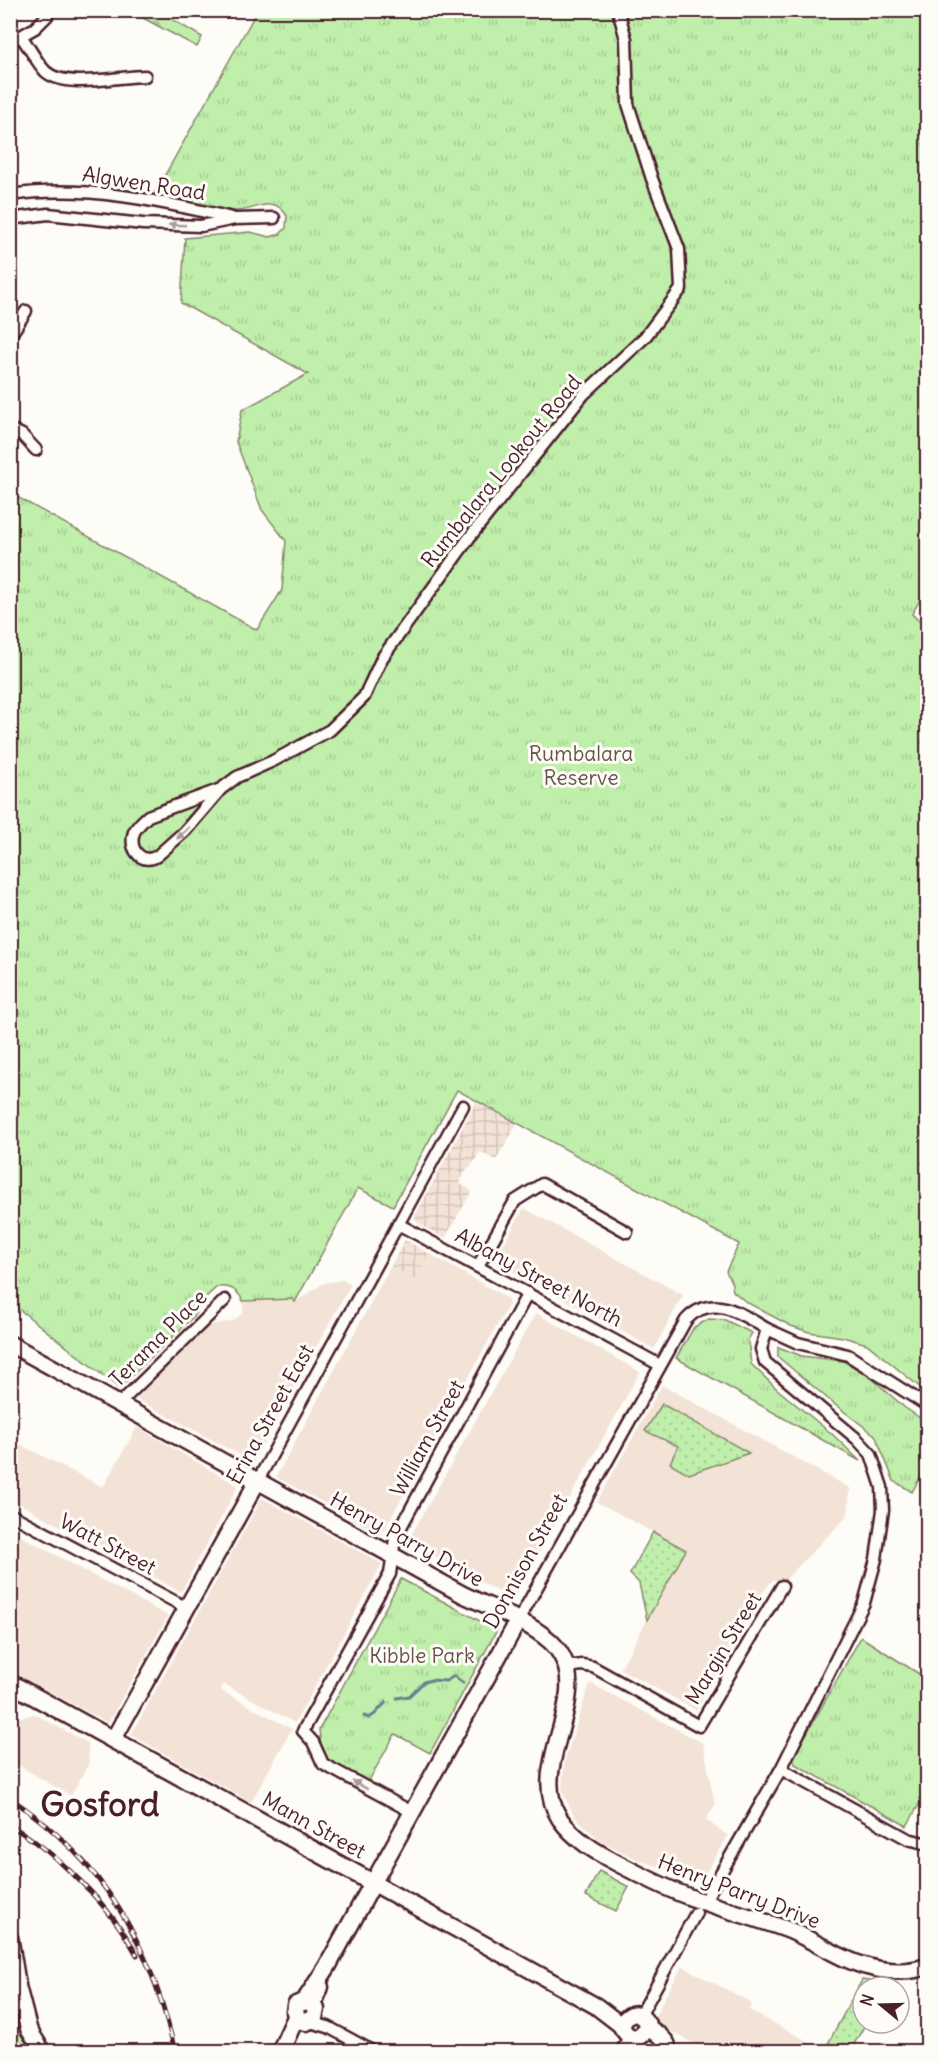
<svg xmlns="http://www.w3.org/2000/svg" width="938" height="2062" font-family="Delius,sans-serif">
  <style>
    .built { fill: #f3e3d7 }
    .industrial { fill: url(#industrial-grid) }
    .grass { fill: url(#grass-dots); stroke: #85866b; stroke-width: 1.5 }
    .forest { fill: url(#forest-firs); stroke: #85866b; stroke-width: 1.5 }
    .park { fill: url(#park-tufts); stroke: #85866b; stroke-width: 1.5 }
    .lines { fill: none; stroke-linecap: round; stroke-linejoin: round }
    .stream { stroke: #658390; stroke-width: 3 }
    .street-casing { stroke: #4a1f2b; stroke-width: 15 }
    .secondary-casing { stroke: #4a1f2b; stroke-width: 20 }
    .primary-casing { stroke: #4a1f2b; stroke-width: 21 }
    .street { stroke: #fdfcf7; stroke-width: 10 }
    .secondary { stroke: #fdfcf7; stroke-width: 15 }
    .primary { stroke: #fdfcf7; stroke-width: 16 }
    .rail-casing { stroke: #4a1f2b; stroke-width: 5 }
    .rail { stroke: #fdfcf7; stroke-width: 3; stroke-dasharray: 9; stroke-linecap: butt }
    .oneway { fill: #ac999b }
    .labels { text-anchor: middle; dominant-baseline: central; stroke-width: 6; stroke-linejoin: round; paint-order: stroke }
    .street-label { font-size: 21px; fill: #4a1f2b; stroke: #fdfcf7 }
    .park-label { font-size: 21px; fill: #68534b; stroke: #fdfcf7 }
    .town-label { font-size: 33px; font-weight: bold; fill: #4a1f2b; stroke: #fdfcf7 }
  </style>
  <defs>
    <pattern id="industrial-grid" width="8" height="8" patternUnits="userSpaceOnUse" patternTransform="scale(1.5)"><rect width="8" height="8" fill="#f3e3d7"/><path d="M0 4h8M4 0v8" fill="none" stroke="#d2c2b9"/></pattern>
    <pattern id="grass-dots" width="8" height="8" patternUnits="userSpaceOnUse" patternTransform="scale(1.5)"><rect width="8" height="8" fill="#c0eeab"/><path d="M2 2h.1M6 6h.1" fill="none" stroke="#a6cc93" stroke-width="1.8" stroke-linecap="round"/></pattern>
    <pattern id="forest-firs" width="22" height="20" patternUnits="userSpaceOnUse" patternTransform="scale(1.5)"><rect width="22" height="20" fill="#c0eeab"/><path d="M5 1l3.5 6h-7zM16 11l3.5 6h-7z" fill="#a6cc93"/></pattern>
    <pattern id="park-tufts" width="24" height="20" patternUnits="userSpaceOnUse" patternTransform="scale(1.5)"><rect width="24" height="20" fill="#c0eeab"/><path d="M3 7l-1-3M5 7V3M7 7l1-3M15 17l-1-3M17 17v-4M19 17l1-3" fill="none" stroke="#a6cc93"/></pattern>
  </defs>
  <rect width="100%" height="100%" fill="#fdfcf7"/>
  <filter id="ink" filterUnits="userSpaceOnUse"><feTurbulence type="fractalNoise" baseFrequency=".0167" numOctaves="2"/><feDisplacementMap in="SourceGraphic" scale="12" xChannelSelector="R" yChannelSelector="G"/><feConvolveMatrix kernelMatrix="1 2 1 2 8 2 1 2 1" color-interpolation-filters="sRGB"/></filter>
  <g filter="url(#ink)">
    <g class="built">
      <polygon points="524,1208 683,1295 654,1349 494,1261"/>
      <polygon points="405,1240 507,1298 509,1304 383,1532 379,1533 278,1478 277,1475"/>
      <polygon points="342,1280 351,1284 253,1462 136,1399 205,1326 233,1321 243,1313 243,1301 292,1298 295,1302 324,1283"/>
      <polygon points="536,1313 640,1372 513,1600 408,1541"/>
      <polygon points="662,1385 850,1488 848,1515 785,1580 773,1580 761,1594 696,1710 620,1669 686,1550 597,1502"/>
      <polygon points="137,1427 238,1486 181,1592 11,1499 11,1432 20,1437 17,1443 103,1487"/>
      <polygon points="262,1498 382,1564 295,1723 224,1684 220,1690 292,1729 251,1802 131,1735"/>
      <polygon points="10,1530 168,1616 108,1723 11,1671"/>
      <polygon points="590,1683 703,1743 715,1805 706,1820 728,1836 701,1881 636,1859 601,1841 575,1817 564,1796 562,1786 565,1759"/>
      <polygon points="34,1714 88,1743 89,1763 71,1796 11,1761 11,1720"/>
      <polygon points="682,1966 752,2003 749,2010 819,2047 816,2052 708,2051 652,2021"/>
    </g>
    <g class="industrial">
      <polygon points="477,1101 518,1123 496,1160 480,1152 470,1168 468,1167 459,1183 472,1191 445,1238 419,1224 416,1221 415,1216"/>
      <polygon points="405,1240 428,1253 415,1279 391,1266"/>
    </g>
    <g class="grass">
      <polygon points="662,1404 749,1453 689,1474 670,1463 678,1446 645,1431"/>
      <polygon points="653,1532 686,1550 647,1620 639,1583 630,1574"/>
      <polygon points="599,1871 629,1887 616,1911 586,1896"/>
      <polygon points="862,1980 889,1984 887,1987 863,1987 863,2023 866,2023 850,2051 824,2051"/>
    </g>
    <g class="forest">
      <polygon points="130,11 158,11 202,37 197,47"/>
      <polygon points="11,1987 35,2051 11,2051"/>
    </g>
    <g class="park">
      <path d="M 257,11 L 927,11 L 928,585 L 912,614 L 928,630 L 927,1393 L 867,1344 L 843,1337 L 809,1332 L 791,1326 L 746,1302 L 733,1291 L 732,1284 L 726,1271 L 739,1244 L 457,1090 L 393,1206 L 358,1188 L 295,1302 L 292,1299 L 243,1301 C 237,1289 230,1286 217,1287 L 207,1296 L 193,1317 L 119,1388 L 11,1303 L 10,493 L 257,630 L 282,590 L 286,541 L 262,510 L 236,442 L 242,410 L 308,374 L 181,303 L 185,238 L 250,232 L 270,237 L 280,234 L 286,228 L 287,216 C 273,194 258,210 237,211 C 207,211 184,198 155,193 Z"/>
      <polygon points="709,1319 725,1320 752,1333 748,1340 751,1364 777,1389 832,1434 860,1461 676,1358 694,1327"/>
      <polygon points="778,1347 802,1356 843,1361 868,1375 904,1407 927,1423 927,1465 912,1492 894,1481 875,1435 834,1404 778,1357"/>
      <polygon points="401,1579 497,1630 430,1753 395,1734 367,1784 327,1764 322,1755 319,1730"/>
      <polygon points="861,1637 927,1679 927,1790 907,1826 795,1764 793,1758"/>
    </g>
    <g class="lines">
      <g class="stream">
        <polyline points="397,1698 409,1696 424,1682 431,1680 446,1681 454,1676 463,1683"/>
        <polyline points="364,1716 369,1718 375,1714 386,1702"/>
      </g>
      <g class="street-casing">
        <g id="street">
          <path d="M 21,36 C 29,47 36,61 45,71 C 65,90 119,76 145,76"/>
          <polyline points="10,42 35,28 47,16"/>
          <path d="M 10,195 C 85,184 160,201 232,218"/>
          <polyline points="10,219 48,214 143,224 201,226 235,219 274,218"/>
          <polyline points="10,336 26,311"/>
          <polyline points="10,429 22,435 36,450"/>
          <path d="M 221,789 L 185,831 L 157,856 C 143,865 130,851 133,836 C 134,828 143,821 148,816 L 221,789 L 237,777 L 273,761 L 330,730 L 364,697 L 382,658 L 469,538 L 584,394 L 645,337 L 681,289 L 679,249 L 652,179 L 628,104 L 626,39 L 618,10"/>
          <polyline points="398,1224 660,1365"/>
          <polyline points="478,1266 515,1201 542,1184 627,1232"/>
          <polyline points="119,1404 225,1300"/>
          <polyline points="928,1406 848,1355 798,1343 767,1329 761,1349 765,1362 857,1439 871,1454 882,1487 883,1510 876,1559 864,1603 781,1769 908,1839 928,1844"/>
          <polyline points="257,1482 463,1106"/>
          <polyline points="10,1514 187,1608"/>
          <path d="M 518,1621 L 686,1320 C 712,1292 741,1314 767,1329"/>
          <polyline points="566,1667 582,1665 593,1667 699,1726 782,1586"/>
          <polyline points="412,1812 323,1764 313,1742 303,1731 390,1574 395,1538 528,1293"/>
          <polyline points="704,1902 781,1769"/>
          <polyline points="640,2016 696,1913"/>
          <polyline points="310,2022 328,2027 374,2052"/>
          <polyline points="621,2052 629,2037"/>
        </g>
      </g>
      <g class="secondary-casing">
        <g id="secondary">
          <path d="M 10,1344 L 462,1594 C 491,1608 526,1620 550,1641 C 603,1691 523,1763 560,1819 C 574,1839 596,1852 617,1863 C 640,1875 663,1887 687,1896 C 721,1909 757,1918 791,1931 C 817,1942 841,1960 869,1967 C 888,1972 909,1973 928,1966"/>
          <polyline points="518,1621 373,1883 596,2006 622,2026"/>
          <polyline points="113,1740 257,1482"/>
          <polyline points="10,1939 18,1988 29,2030 43,2052"/>
          <path d="M 646,2024 L 645,2032 L 636,2039 L 629,2037 L 622,2028 C 623,2018 634,2008 643,2018 C 647,2022 648,2027 652,2030 C 659,2035 662,2036 667,2044"/>
        </g>
      </g>
      <g class="primary-casing">
        <g id="primary">
          <polyline points="10,1683 373,1883 327,1967 305,2001"/>
          <polyline points="312,2003 305,2001 296,2005 295,2012 298,2020 306,2022 314,2018 316,2009 313,2004 320,1987"/>
          <polyline points="280,2052 296,2017"/>
        </g>
      </g>
      <use href="#street" class="street"/>
      <use href="#secondary" class="secondary"/>
      <use href="#primary" class="primary"/>
      <g class="rail-casing">
        <g id="rail">
          <path d="M 10,1798 C 103,1860 151,1944 175,2052"/>
          <path d="M 10,1825 C 58,1854 110,1905 137,1955"/>
        </g>
      </g>
      <use href="#rail" class="rail"/>
    </g>
    <defs><path id="oneway-solid" d="M-6-.8H1V-3.2L6.5 0L1 3.2V.8H-6Z" transform="scale(1.5)"/></defs>
    <g class="oneway">
      <use href="#oneway-solid" transform="translate(177 225) rotate(-178)"/>
      <use href="#oneway-solid" transform="translate(183 833) rotate(136)"/>
      <use href="#oneway-solid" transform="translate(360 1785) rotate(-151)"/>
    </g>
  </g>
  <g class="labels">
    <g class="street-label">
      <text transform="translate(144 183) rotate(9)">Algwen Road</text>
      <text transform="translate(501 471) rotate(-51)">Rumbalara Lookout Road</text>
      <text transform="translate(539 1277) rotate(28)">Albany Street North</text>
      <text transform="translate(158 1338) rotate(-45)">Terama Place</text>
      <text transform="translate(270 1414) rotate(-61)">Erina Street East</text>
      <text transform="translate(427 1438) rotate(-61)">William Street</text>
      <text transform="translate(407 1539) rotate(29)">Henry Parry Drive</text>
      <text transform="translate(108 1544) rotate(28)">Watt Street</text>
      <text transform="translate(525 1561) rotate(-61)">Donnison Street</text>
      <text transform="translate(723 1648) rotate(-59)">Margin Street</text>
      <text transform="translate(314 1825) rotate(29)">Mann Street</text>
      <text transform="translate(739 1891) rotate(21)">Henry Parry Drive</text>
    </g>
    <g class="park-label">
      <text x="581" y="753">Rumbalara<tspan x="581" dy="24">Reserve</tspan></text>
      <text x="422" y="1655">Kibble Park</text>
    </g>
    <g class="town-label">
      <text x="100" y="1804">Gosford</text>
    </g>
  </g>
  <rect width="938" height="2062" fill="none" stroke="#fdfcf7" stroke-width="36"/>
  <rect x="18" y="18" width="902" height="2026" fill="none" stroke="#4a1f2b" stroke-width="2" filter="url(#ink)"/>
  <g transform="translate(881 2005) rotate(289)"><circle r="28" fill="#fdfcf7" stroke="#b5a4a5" stroke-width="1.5"/>
  <path d="M0-4.5L10 22L0 15L-10 22Z" fill="#4a1f2b"/>
  <text y="-9" font-size="16" font-weight="bold" text-anchor="middle" fill="#4a1f2b">N</text>
  </g>
</svg>
